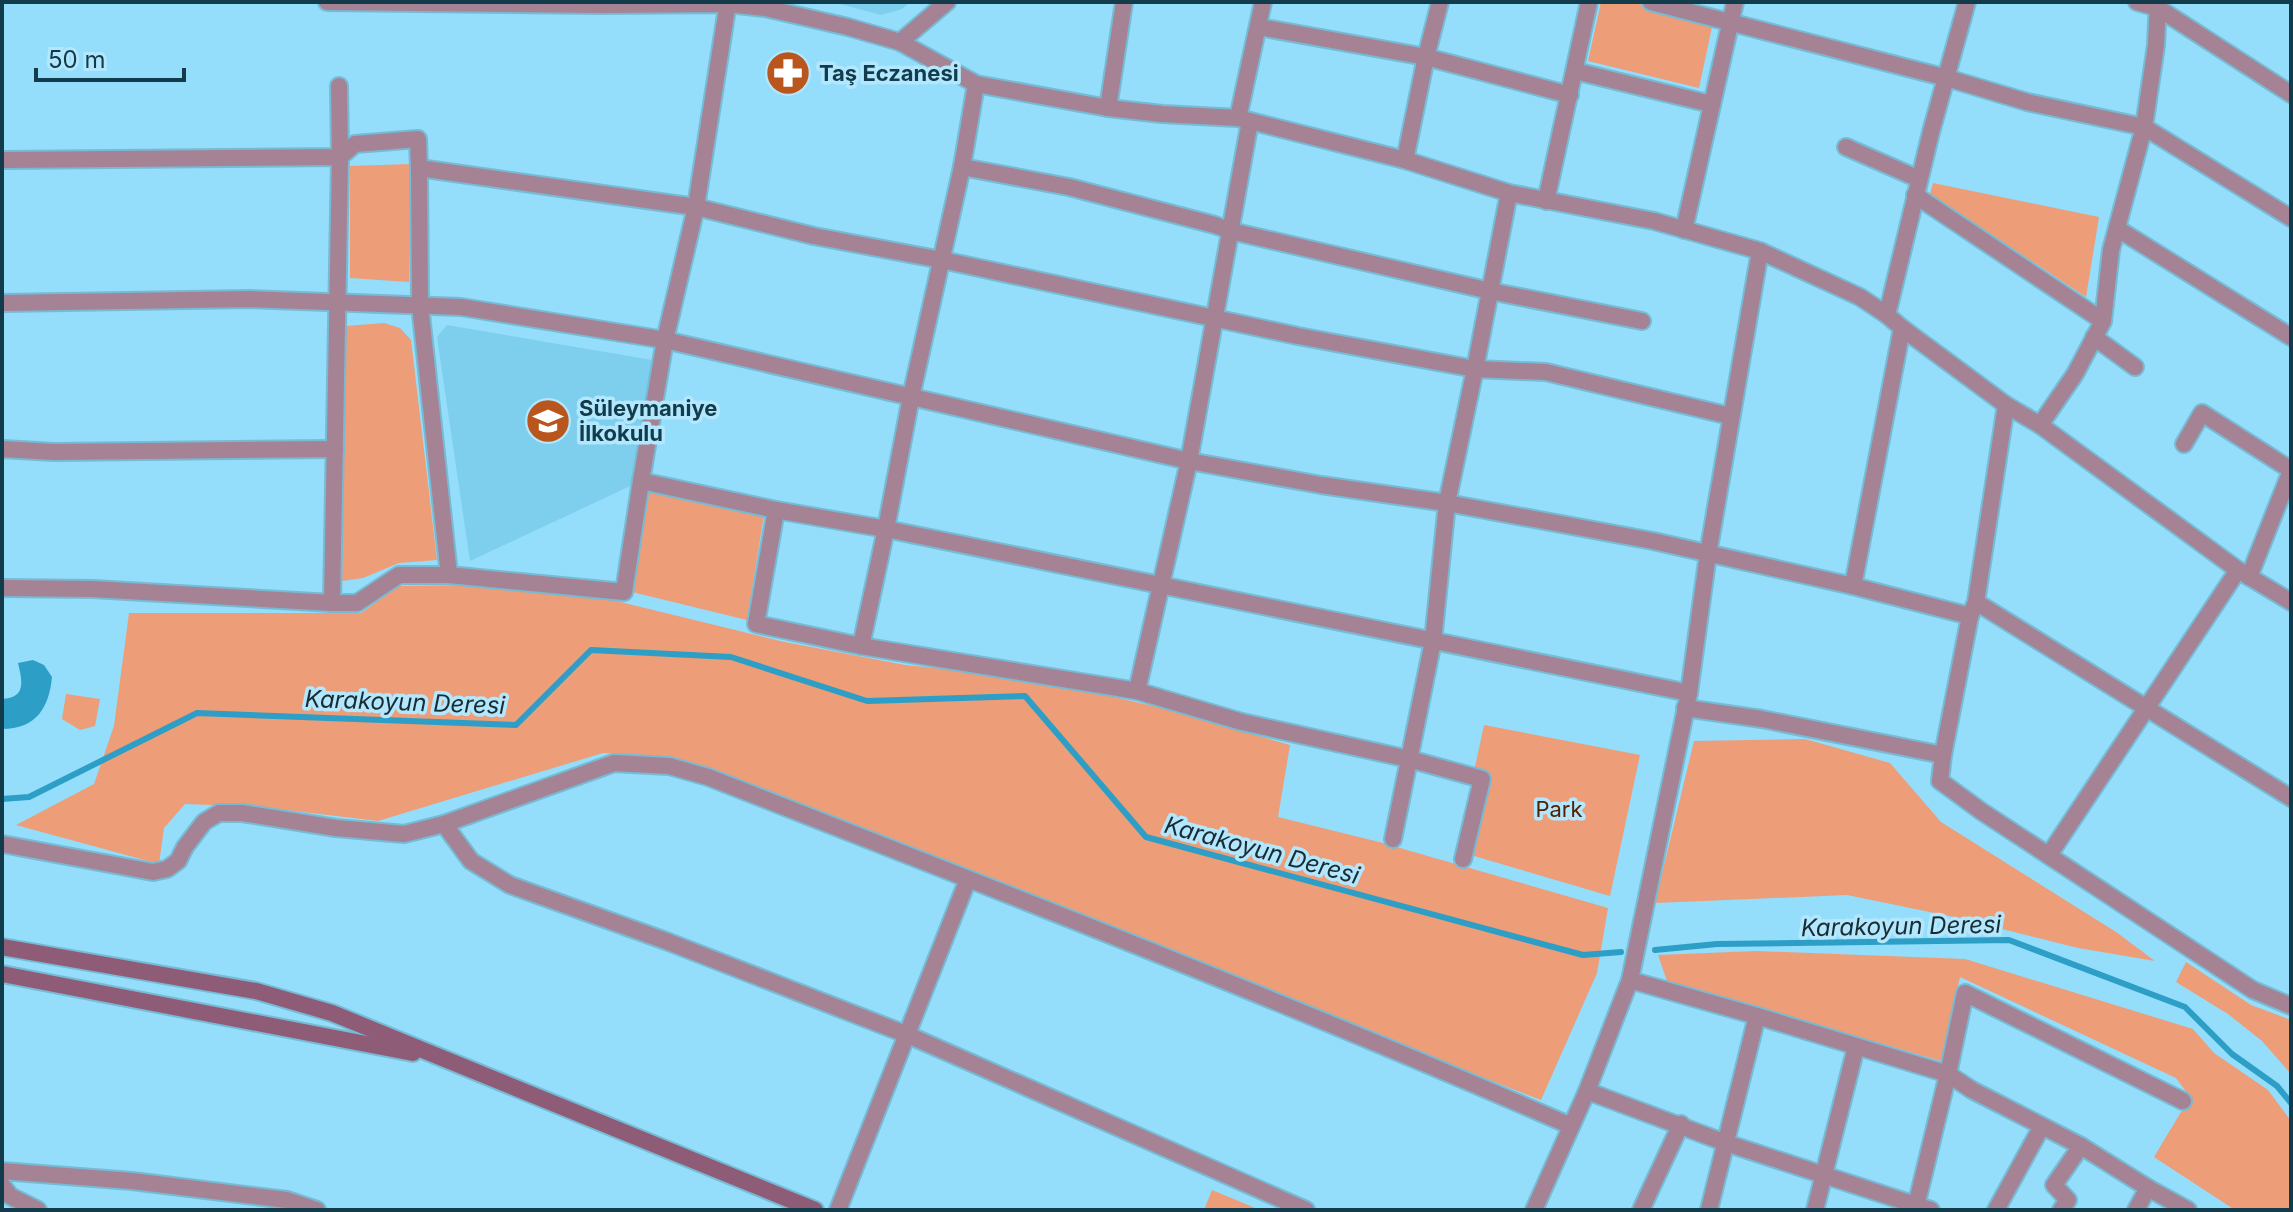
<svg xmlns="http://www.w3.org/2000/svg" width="2293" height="1212" font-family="Inter,sans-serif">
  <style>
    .built { fill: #7eceed }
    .green { fill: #ed9d77 }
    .water { fill: #2d9ec5 }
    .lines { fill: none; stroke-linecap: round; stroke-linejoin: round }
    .stream { stroke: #2d9ec5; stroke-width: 6 }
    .minor-casing { stroke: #77bad4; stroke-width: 20 }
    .tertiary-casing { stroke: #77bad4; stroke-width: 20 }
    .secondary-casing { stroke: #77bad4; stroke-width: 20 }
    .minor { stroke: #a68295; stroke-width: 16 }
    .tertiary { stroke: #a68295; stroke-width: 16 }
    .secondary { stroke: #8f5c78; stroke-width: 16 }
    .labels { text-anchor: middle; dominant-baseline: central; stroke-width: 7; stroke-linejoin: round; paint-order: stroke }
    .poi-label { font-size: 22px; font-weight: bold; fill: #123c4b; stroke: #b2e7fe; text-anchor: start }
    .park-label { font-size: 22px; fill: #532002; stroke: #b2e7fe }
    .water-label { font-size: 24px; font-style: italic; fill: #192c34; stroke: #b2e7fe }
  </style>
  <rect width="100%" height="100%" fill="#94ddfb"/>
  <g class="built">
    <polygon points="833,2 910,2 902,9 881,15"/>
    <polygon points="447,325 652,360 641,481 470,561 437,337"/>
  </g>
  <g class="green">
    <polygon points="1601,2 1631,2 1713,22 1699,88 1588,61"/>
    <polygon points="411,164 409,282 350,278 350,166"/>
    <polygon points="1933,183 2099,217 2086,297 1930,194"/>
    <polygon points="384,323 400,328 411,340 437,560 399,563 363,578 342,581 346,326"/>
    <polygon points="650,489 764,515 747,620 632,592"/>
    <polygon points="479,585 612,600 780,641 905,665 987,673 1079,689 1166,709 1290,745 1278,817 1379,842 1608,908 1597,973 1541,1100 1232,980 930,854 675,758 603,753 378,821 261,807 185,804 164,828 159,864 16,825 94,784 114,726 129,613 361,613 399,586"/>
    <polygon points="66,694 100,699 95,726 80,730 62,719"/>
    <polygon points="1484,725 1640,755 1610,896 1457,851"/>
    <polygon points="1805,739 1890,763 1941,822 2116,932 2155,961 2078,948 1954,917 1847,895 1655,903 1694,741"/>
    <polygon points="1756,951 1965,959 2193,1029 2214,1053 2268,1090 2291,1121 2291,1210 2235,1210 2154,1157 2190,1097 2176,1078 1960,977 1941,1061 1667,981 1658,955"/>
    <polygon points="2186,962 2251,1005 2291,1020 2291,1074 2262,1041 2228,1014 2176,982"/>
    <polygon points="1212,1190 1260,1210 1204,1210"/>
  </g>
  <path class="water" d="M 33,660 L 44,665 L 52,677 C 49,708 36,729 2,729 L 2,699 C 27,698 22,680 18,663 Z"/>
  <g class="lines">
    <g class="stream">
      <polyline points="2,799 29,797 197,713 516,725 591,650 731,657 867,701 1025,696 1146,837 1583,955 1621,952"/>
      <polyline points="1655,950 1717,944 2009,940 2185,1007 2232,1054 2277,1086 2291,1103"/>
    </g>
    <g class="minor-casing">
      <g id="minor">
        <polyline points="1651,2 1947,78 2027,102 2144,127 2291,218"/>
        <polyline points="2137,2 2158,8 2291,94"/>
        <polyline points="1259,27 1426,57 1570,95"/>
        <polyline points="900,42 947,2"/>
        <polyline points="1575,71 1711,104"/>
        <polyline points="1108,108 1124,2"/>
        <polyline points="1238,118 1263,2"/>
        <polyline points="1250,121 1189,461 1137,691 1242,722 1409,759 1482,779 1463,859"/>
        <polyline points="1846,147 1919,179"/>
        <polyline points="2,160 340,157 355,144 418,139 419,168 696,207 814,236 942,260 1298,336 1475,369 1546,372 1730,416"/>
        <polyline points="1405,160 1426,57 1440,2"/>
        <polyline points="962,167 1069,187 1215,225 1231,231 1490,291 1642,321"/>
        <polyline points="419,168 420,305 449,575"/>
        <polyline points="1915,195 2103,321"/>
        <polyline points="1546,201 1589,2"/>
        <polyline points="2118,229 2291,337"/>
        <polyline points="1684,230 1735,2"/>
        <polyline points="2,303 248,299 461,307 665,340 1189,461 1321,485 1447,503 1653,541 1853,586 1970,616 1976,602 2006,405"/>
        <polyline points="1887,315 1931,132 1967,2"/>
        <polyline points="2094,337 2135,367"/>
        <polyline points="2040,425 2075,374 2103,321 2111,250 2144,127 2156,45 2158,2"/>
        <polyline points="2184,444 2202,413 2291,470"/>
        <polyline points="2,449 54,452 335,449"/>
        <polyline points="641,481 665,340 696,207 728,2"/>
        <polyline points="776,510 756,624 861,646 1137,691"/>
        <polyline points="2249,577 2291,471"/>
        <polyline points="1853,586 1902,328"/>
        <polyline points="2,588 93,589 332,603 357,603 399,575 449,575 624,592 641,481 776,510 886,529 1689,693"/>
        <polyline points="1976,602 2291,798"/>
        <polyline points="332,603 340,157 339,86"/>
        <polyline points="1970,616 1943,755 1940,781 1981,811 2253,990 2291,1006"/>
        <polyline points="861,646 886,529 911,397 962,167 976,84"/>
        <polyline points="1685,708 1762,719 1943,755"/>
        <polyline points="444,824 471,861 510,885 666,941 908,1035 1306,1210"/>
        <polyline points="1393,839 1433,641 1447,503 1475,369 1509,193"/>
        <path d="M 2,844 L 153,872 L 167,869 L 178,861 L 185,847 L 204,822 L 219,813 L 242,813 L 336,828 L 404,834 L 444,824 L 614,763 L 669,766 L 708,777 C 997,890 1287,1002 1571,1126"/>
        <polyline points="2049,855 2238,570"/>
        <polyline points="1630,980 1757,1016 1948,1074 1972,1090 2081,1146 2054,1185 2068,1200 2061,1210"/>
        <polyline points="1587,1091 1726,1143 1931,1210"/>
        <polyline points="2081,1146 2148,1188 2188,1210"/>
        <polyline points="2,1171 132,1181 287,1200 317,1210"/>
        <polyline points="2,1185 10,1196 38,1210"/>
        <polyline points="838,1210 968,879"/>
        <polyline points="1534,1210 1587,1091 1630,980 1689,693 1708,554 1760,251"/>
        <polyline points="1641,1210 1681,1124"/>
        <polyline points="1709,1210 1757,1016"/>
        <polyline points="1815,1210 1856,1047"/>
        <polyline points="1915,1210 1948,1074 1965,993 2183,1101"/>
        <polyline points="1996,1210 2042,1126"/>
        <polyline points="2136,1210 2148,1188"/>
      </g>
    </g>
    <g class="tertiary-casing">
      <polyline id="tertiary" points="327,2 600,5 728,4 765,8 848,27 900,42 976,84 1108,108 1162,114 1238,118 1405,160 1509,193 1654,221 1760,251 1860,297 1887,315 1902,328 2006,405 2040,425 2238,570 2291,602"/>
    </g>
    <g class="secondary-casing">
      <g id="secondary">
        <polyline points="2,947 256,991 332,1013 815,1210"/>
        <polyline points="2,974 413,1053"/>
      </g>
    </g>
    <use href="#minor" class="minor"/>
    <use href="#tertiary" class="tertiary"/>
    <use href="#secondary" class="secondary"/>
  </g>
  <defs>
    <g id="pharmacy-disc" transform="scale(2.3)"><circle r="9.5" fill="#b9561e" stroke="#b2e7fe"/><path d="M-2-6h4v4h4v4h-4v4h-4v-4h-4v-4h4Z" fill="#fff"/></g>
    <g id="school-disc" transform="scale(2.3)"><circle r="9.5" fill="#b9561e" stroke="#b2e7fe"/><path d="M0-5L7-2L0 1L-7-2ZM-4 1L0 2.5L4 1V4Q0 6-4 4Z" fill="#fff"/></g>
  </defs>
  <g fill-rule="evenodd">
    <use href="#pharmacy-disc" x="788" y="73"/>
    <use href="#school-disc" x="548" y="421"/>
  </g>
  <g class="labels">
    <g class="poi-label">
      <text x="819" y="73">Taş Eczanesi</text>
      <text x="579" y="408">Süleymaniye<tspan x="579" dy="25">İlkokulu</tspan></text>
    </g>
    <g class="park-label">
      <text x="1559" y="809">Park</text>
    </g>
    <g class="water-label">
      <text transform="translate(405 702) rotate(2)">Karakoyun Deresi</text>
      <text transform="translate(1262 850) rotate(15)">Karakoyun Deresi</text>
      <text transform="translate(1901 926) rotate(-1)">Karakoyun Deresi</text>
    </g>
  </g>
  <rect width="2293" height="1212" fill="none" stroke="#123c4b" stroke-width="8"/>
  <path d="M36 68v12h148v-12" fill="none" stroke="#123c4b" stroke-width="4"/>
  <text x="48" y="68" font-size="24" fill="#123c4b" stroke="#b2e7fe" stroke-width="6" paint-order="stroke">50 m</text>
</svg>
